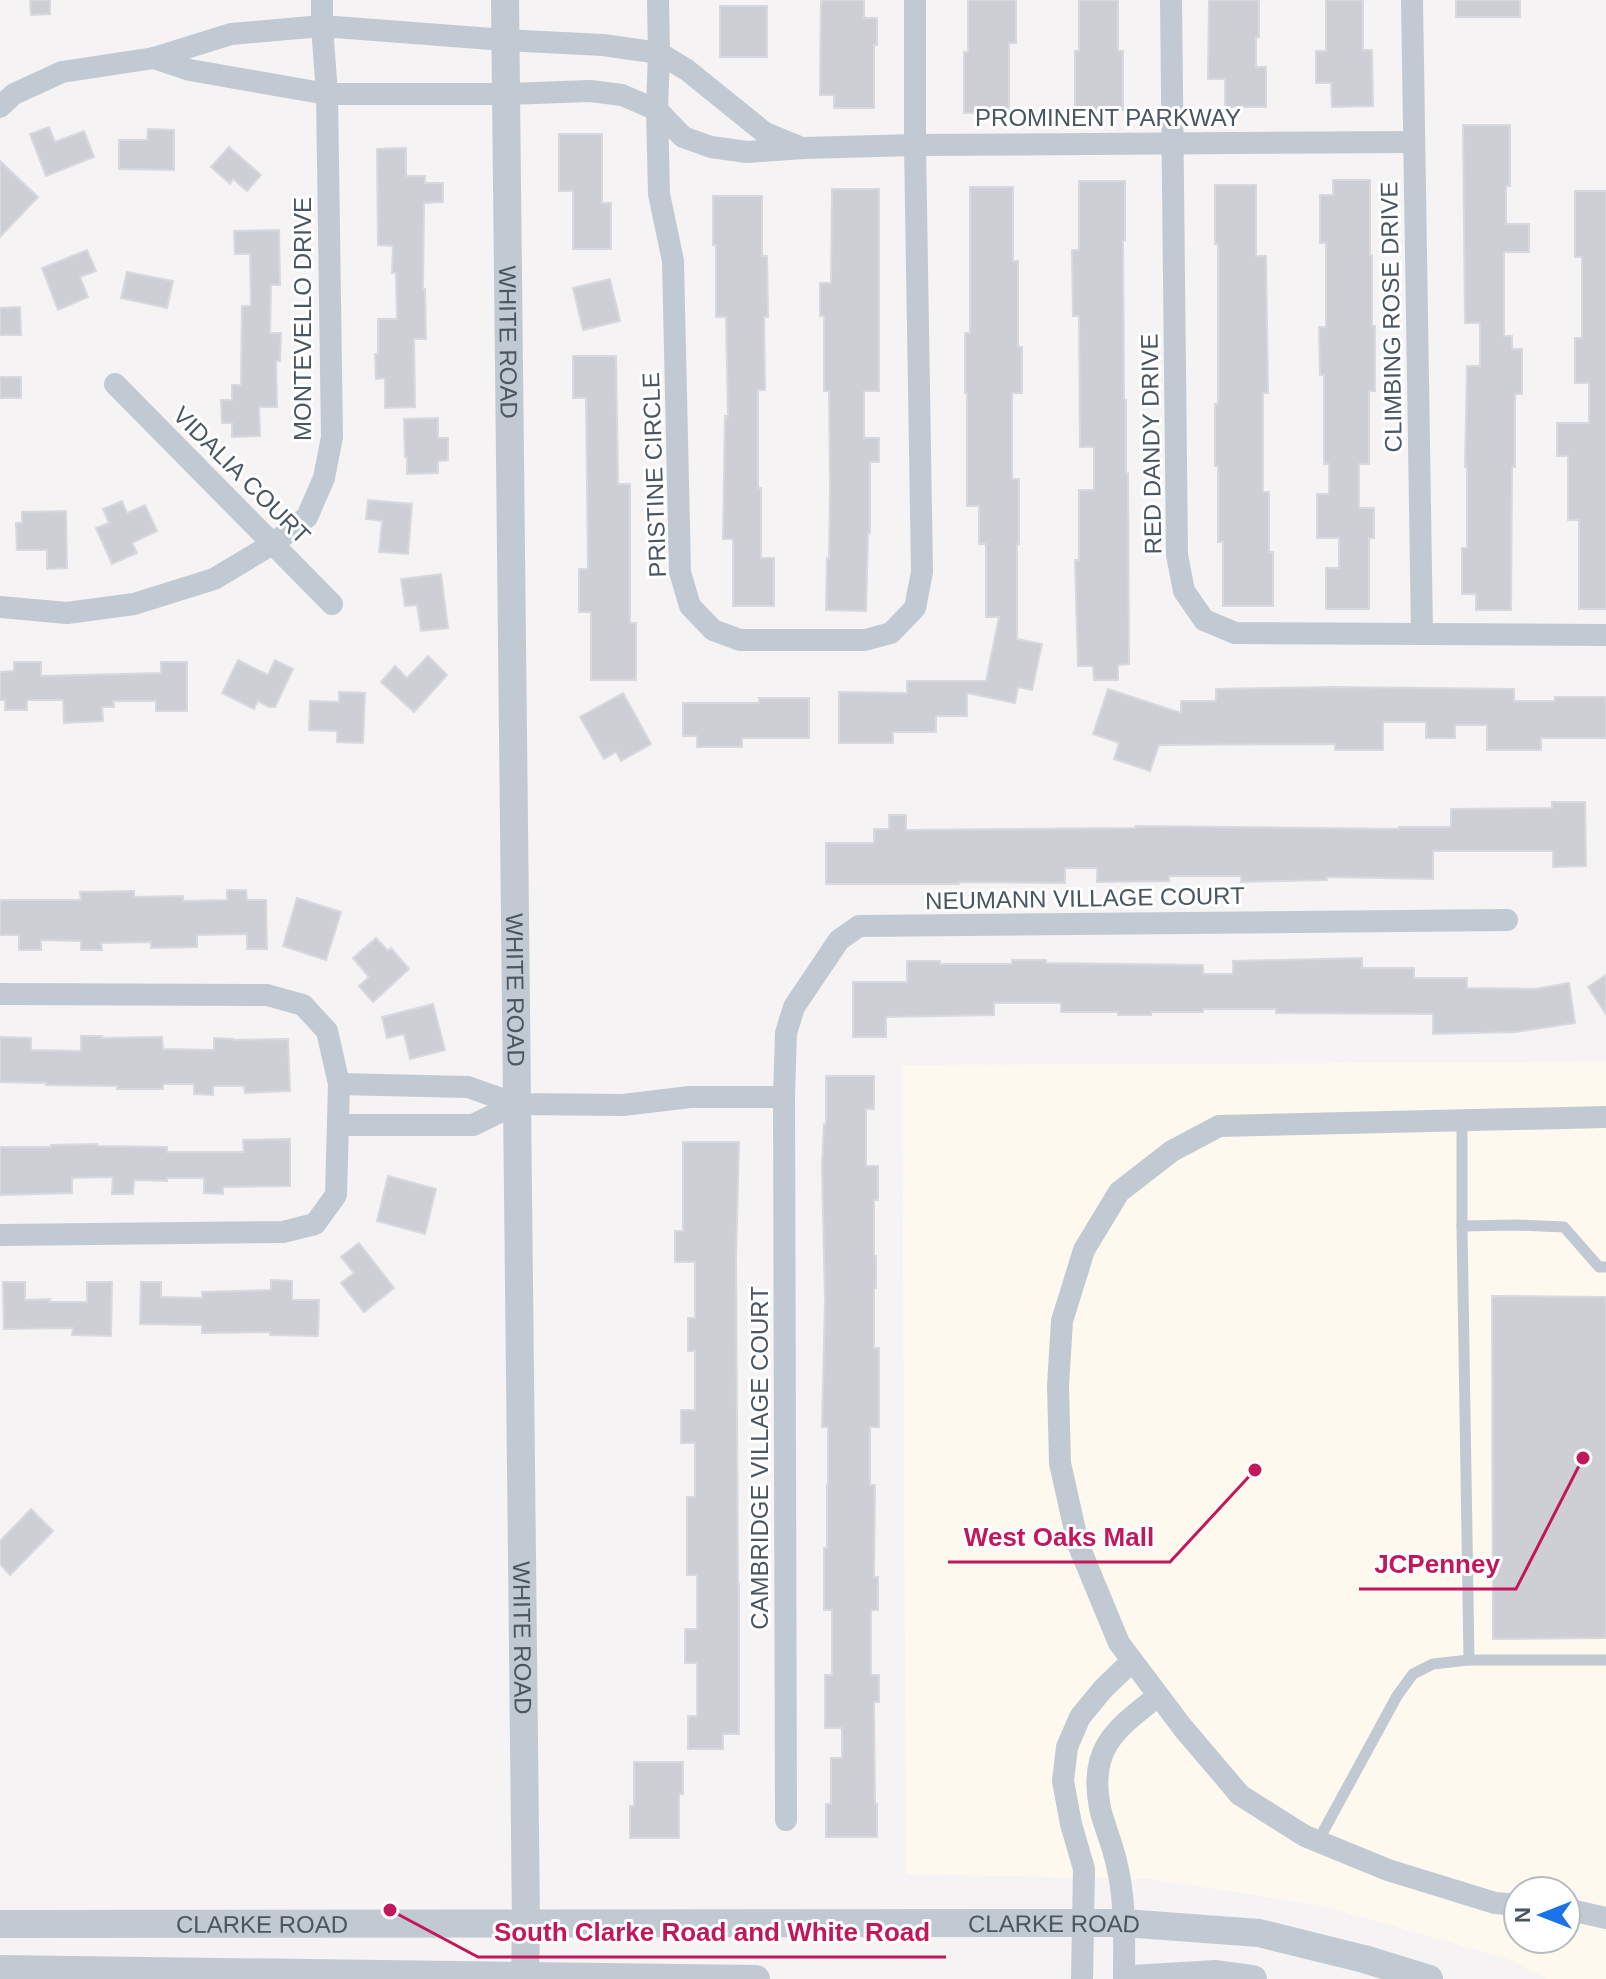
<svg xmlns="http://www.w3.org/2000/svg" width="1606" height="1979" font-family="Arial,sans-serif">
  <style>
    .commercial { fill: #fdf9ef; fill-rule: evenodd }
    .building { fill: #cdcfd5; stroke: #d7d9de; stroke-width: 2 }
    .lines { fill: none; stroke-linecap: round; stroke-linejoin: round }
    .service { stroke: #c1cad2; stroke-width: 11 }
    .minor { stroke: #c1cad2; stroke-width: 22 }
    .tertiary { stroke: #c1cad2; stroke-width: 28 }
    .labels { text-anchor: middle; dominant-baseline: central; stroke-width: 6; stroke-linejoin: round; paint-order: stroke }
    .street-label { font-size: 24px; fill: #4a5661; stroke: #fff }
    .leader { fill: none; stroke: #c2185b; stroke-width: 3 }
    .callout-dot { fill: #c2185b; stroke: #fff; stroke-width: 3 }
    .callout-label { font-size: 26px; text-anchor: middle; font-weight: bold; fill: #c2185b; stroke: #fff; stroke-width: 6; stroke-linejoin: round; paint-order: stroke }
  </style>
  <rect width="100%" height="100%" fill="#f5f3f3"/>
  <path class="commercial" d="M 1606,1062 L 1606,1979 L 1547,1979 L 1511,1960 L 1324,1906 L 1151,1879 L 906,1874 L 902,1065 ZM 1518,1891 L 1566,1891 L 1566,1939 L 1518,1939 Z"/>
  <g class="building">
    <polygon points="30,0 50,0 50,14 31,15"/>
    <polygon points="821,0 864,0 864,18 877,18 877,45 874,45 874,108 834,108 834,95 820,95"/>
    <polygon points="968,0 1016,0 1016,43 1009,43 1009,113 964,113 964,52 968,52"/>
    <polygon points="1079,0 1118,0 1118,51 1123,51 1123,110 1075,110 1075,51 1079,51"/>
    <polygon points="1209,0 1259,0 1259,37 1256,37 1256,67 1266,67 1266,107 1225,107 1225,79 1208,79"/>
    <polygon points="1326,0 1363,0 1363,50 1372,50 1373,106 1332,107 1331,83 1316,83 1316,51 1326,51"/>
    <rect x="1456" y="0" width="64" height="17"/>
    <rect x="720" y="6" width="47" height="51"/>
    <polygon points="1463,125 1510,125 1510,186 1506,186 1506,224 1529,224 1529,252 1504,252 1504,336 1512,336 1512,349 1522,349 1522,394 1515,394 1515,467 1512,467 1511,610 1476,610 1476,594 1462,594 1462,548 1467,548 1467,467 1465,467 1467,366 1480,366 1480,323 1465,323"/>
    <polygon points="49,127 55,142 84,131 94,157 46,176 30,134"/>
    <polygon points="148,129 174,130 174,170 119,169 119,140 147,140"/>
    <polygon points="559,134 602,134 602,203 611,203 611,249 573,249 573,191 559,191"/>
    <polygon points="229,147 261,175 247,191 233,179 230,184 211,167"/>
    <polygon points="406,148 406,176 425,176 425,183 443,183 443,202 424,203 423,289 425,289 426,339 414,339 415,407 385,408 385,378 376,379 375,354 378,354 378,319 397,319 396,273 392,273 393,246 378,245 377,149"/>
    <polygon points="0,161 38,197 0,237"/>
    <polygon points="1333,180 1370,180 1370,255 1372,255 1372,326 1375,326 1375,391 1369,391 1369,464 1359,464 1359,508 1374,508 1374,538 1369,538 1369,609 1326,609 1326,568 1339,568 1339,538 1317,538 1317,494 1329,494 1329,464 1324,464 1324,375 1320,375 1319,327 1326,327 1326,243 1320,243 1320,195 1333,195"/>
    <polygon points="1079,181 1125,181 1125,240 1123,240 1124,400 1126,400 1126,473 1128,473 1129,664 1118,665 1118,680 1094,680 1093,666 1078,666 1075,560 1079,560 1079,490 1094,490 1094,447 1080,447 1079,316 1073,316 1072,250 1079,250"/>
    <polygon points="1215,185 1256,185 1256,256 1266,256 1268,393 1263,393 1263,492 1269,492 1269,552 1273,552 1273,606 1223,606 1223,542 1218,542 1218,466 1215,466 1215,404 1218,404 1218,244 1215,244"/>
    <polygon points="970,187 1013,187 1013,261 1018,261 1018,347 1022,347 1022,393 1012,393 1012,479 1019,479 1019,544 1017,544 1017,639 1042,644 1032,690 1018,687 1015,703 967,693 967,716 936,716 936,732 893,732 893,743 839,743 839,692 907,693 907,681 986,681 999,617 986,617 986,544 979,544 979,506 967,506 967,393 965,393 965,333 970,333"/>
    <polygon points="832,189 879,189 879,391 864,391 864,438 879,438 879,462 870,462 870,533 868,533 866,611 826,610 827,558 829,558 830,488 829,391 824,391 824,316 820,316 820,283 831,283"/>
    <polygon points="1575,191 1606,191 1606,609 1579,609 1579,520 1568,520 1568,456 1557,456 1557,423 1589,423 1589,383 1575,383 1575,338 1582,338 1582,257 1575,257"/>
    <polygon points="713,196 762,196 762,256 767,256 768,317 764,317 765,390 758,390 758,488 761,488 761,558 774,558 774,606 733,606 733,539 723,539 725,416 728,416 726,317 716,317 716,245 713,245"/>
    <polygon points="279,230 280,285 271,285 270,333 281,333 280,361 276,361 277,407 259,407 260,436 232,437 232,423 222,423 221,400 232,400 232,385 241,385 242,306 251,306 250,254 235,254 234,231"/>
    <polygon points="87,250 96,271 80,277 88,297 58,310 42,268"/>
    <polygon points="127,272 173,281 167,308 121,298"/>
    <polygon points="610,279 620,321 583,330 573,288"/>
    <polygon points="20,307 21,335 0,335 0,308"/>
    <polygon points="573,356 616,356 618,484 630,484 630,623 636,623 636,680 591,680 591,612 579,612 579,569 588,569 586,398 573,398"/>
    <rect x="0" y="377" width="21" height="21"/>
    <polygon points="438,418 438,438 448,438 448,460 438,461 438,473 407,474 407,457 405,457 404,419"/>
    <polygon points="368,500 412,504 408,554 379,552 382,521 366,519"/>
    <polygon points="122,501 127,513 145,505 157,531 132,543 137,553 112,564 96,528 109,523 103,509"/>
    <polygon points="66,511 67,568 47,569 47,550 17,550 16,523 22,523 22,512"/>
    <polygon points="441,574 448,628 421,631 417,605 405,606 401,579"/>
    <polygon points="428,656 447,675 414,712 381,682 395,666 407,678"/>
    <polygon points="238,660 268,675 275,660 293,669 275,707 269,707 258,701 254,709 222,693"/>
    <polygon points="14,662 41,662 41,676 161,673 161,662 187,662 187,711 156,711 156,701 113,701 114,707 102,707 103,721 64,723 63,700 27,700 27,710 5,710 5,700 0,700 0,672 14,671"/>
    <polygon points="1335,687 1514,689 1514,701 1555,701 1555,697 1606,697 1606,738 1541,738 1541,750 1487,750 1487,725 1455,725 1455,738 1426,738 1426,722 1383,722 1383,750 1335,750 1335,744 1159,745 1150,771 1114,759 1119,743 1093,734 1108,689 1181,713 1181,701 1216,701 1216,689"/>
    <polygon points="339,692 365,693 363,743 337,742 337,731 309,730 310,701 339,702"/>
    <polygon points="623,693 651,744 621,761 616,752 604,759 580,717"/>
    <polygon points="759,698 809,698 809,738 742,738 742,747 697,747 697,736 683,736 683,703 759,703"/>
    <polygon points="1552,802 1585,802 1586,866 1553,867 1553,851 1433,851 1433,879 1327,877 1327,880 1241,882 1241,876 1169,876 1169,881 1097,882 1097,868 1065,868 1065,883 959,882 959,884 826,884 826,843 874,843 874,829 889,829 889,815 906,815 906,830 1136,828 1136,826 1399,829 1399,827 1451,827 1451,809 1552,808"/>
    <polygon points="227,890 246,890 247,900 266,900 267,949 247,949 247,934 197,935 197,947 151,948 151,942 101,943 102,950 81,950 81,941 41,940 41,950 19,950 19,935 0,935 0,900 81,900 80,892 134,891 134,897 183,896 183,901 227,900"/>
    <polygon points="297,898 341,912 326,960 283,946"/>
    <polygon points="376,938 388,951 391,948 409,969 373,1002 359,986 369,977 353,958"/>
    <polygon points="1362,958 1362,968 1414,968 1414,978 1467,978 1467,988 1535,989 1569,983 1575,1023 1516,1032 1433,1034 1433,1014 1276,1013 1276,1009 1203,1009 1203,1012 1151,1012 1151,1015 1118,1015 1118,1012 1061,1012 1061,1003 994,1003 994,1015 886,1017 886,1037 853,1037 853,982 907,982 907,961 940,961 940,964 1012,964 1012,960 1046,960 1046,963 1203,965 1203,974 1233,974 1233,961"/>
    <polygon points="1606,975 1606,1014 1588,987"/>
    <polygon points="433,1004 445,1050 410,1059 404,1034 387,1038 382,1017"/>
    <polygon points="81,1036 102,1036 101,1038 162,1037 163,1049 214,1050 214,1038 233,1039 233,1040 288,1039 290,1091 245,1093 244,1086 213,1086 213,1095 194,1094 194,1084 163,1084 163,1089 117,1089 117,1086 46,1085 46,1083 0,1082 0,1037 31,1038 31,1050 81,1051"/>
    <polygon points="826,1076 874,1076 874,1109 866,1109 866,1166 878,1166 878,1200 874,1200 874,1256 876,1256 876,1288 874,1288 874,1348 879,1348 879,1427 870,1427 870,1485 875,1485 874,1577 878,1577 878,1610 871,1610 871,1675 879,1675 879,1702 874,1702 875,1804 877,1804 877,1837 826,1837 826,1804 831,1804 831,1758 842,1758 842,1728 825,1728 825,1675 832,1675 832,1610 824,1610 824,1548 827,1548 827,1485 828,1485 828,1427 822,1427 825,1301 822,1166 824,1124 826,1124"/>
    <polygon points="290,1139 290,1186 223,1187 223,1194 204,1193 204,1178 167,1178 167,1181 134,1180 133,1194 112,1194 113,1177 72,1178 72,1193 0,1195 0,1147 51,1147 51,1145 97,1144 97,1146 167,1147 167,1152 244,1152 243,1140"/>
    <polygon points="683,1142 739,1142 736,1259 738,1584 739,1584 739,1734 723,1734 723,1749 688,1749 688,1716 697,1716 697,1663 685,1663 685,1629 697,1629 697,1575 687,1575 687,1497 695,1497 695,1443 681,1443 681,1410 695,1410 695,1351 688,1351 688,1318 695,1318 695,1262 675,1262 675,1231 683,1231"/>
    <polygon points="388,1176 436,1189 425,1234 377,1221"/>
    <polygon points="359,1243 394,1288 364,1312 341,1283 354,1273 341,1257"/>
    <polygon points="271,1280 292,1281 292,1300 319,1300 318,1336 270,1335 270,1332 202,1333 202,1325 140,1324 141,1282 161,1282 161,1297 202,1298 202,1292 271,1290"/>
    <polygon points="3,1282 25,1282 25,1300 50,1299 50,1302 87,1302 87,1282 112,1282 111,1336 72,1335 73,1328 4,1329"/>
    <polygon points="1492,1296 1606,1297 1606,1638 1493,1639"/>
    <polygon points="31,1509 53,1531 10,1575 0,1564 0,1541"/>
    <polygon points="634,1762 683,1762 683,1794 679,1794 679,1838 630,1838 630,1806 634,1806"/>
  </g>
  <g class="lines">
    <g class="service">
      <polyline points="1462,1120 1462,1226 1516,1225 1564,1227 1599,1267 1606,1267"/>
      <polyline points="1462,1226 1469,1660 1606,1660"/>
      <polyline points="1318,1841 1397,1696 1413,1674 1433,1664 1469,1660"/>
    </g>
    <g class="minor">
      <polyline points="658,0 659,53 657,110 659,194 673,261 680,572 690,606 713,630 740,640 865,640 891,633 915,608 922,572 915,145 915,0"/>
      <polyline points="1171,0 1177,555 1184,591 1204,620 1235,633 1606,635"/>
      <polyline points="1412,0 1422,633"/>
      <polyline points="154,58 190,70 327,94 505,94 590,91 622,95 657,110 683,137 711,147 747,152 803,148 915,145 1414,142"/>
      <polyline points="0,107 14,94 62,72 154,58 231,34 322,26 505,40 603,45 659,53 687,70 765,133 797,146"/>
      <polyline points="115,384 332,604"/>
      <polyline points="0,607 67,613 134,604 214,579 274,543 307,517 324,478 332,437 327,94 322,26 322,0"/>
      <polyline points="0,994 267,995 303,1005 327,1031 339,1084 336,1195 315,1224 283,1232 0,1235"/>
      <polyline points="339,1084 468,1087 516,1104 623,1105 690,1097 784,1097"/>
      <polyline points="339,1125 473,1125 516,1104"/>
      <polyline points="786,1820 784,1097 786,1033 794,1007 839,940 859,926 1507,920"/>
      <polyline points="1518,1905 1495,1903 1388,1870 1305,1836 1240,1795 1183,1728 1119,1643 1078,1544 1060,1463 1058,1386 1062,1321 1084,1250 1119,1192 1172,1151 1219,1126 1606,1117"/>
      <polyline points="1566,1909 1606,1918"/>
      <polyline points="1082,1979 1084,1869 1071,1824 1063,1781 1067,1747 1080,1717 1103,1689 1132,1661"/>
      <path d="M 1124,1979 C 1124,1940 1126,1899 1116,1861 C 1112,1843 1104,1826 1100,1808 C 1088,1748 1116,1729 1158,1696"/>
    </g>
    <g class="tertiary">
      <path id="s1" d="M 505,0 L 526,1925 L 525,1979"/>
      <path id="s2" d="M 0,1924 L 1124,1923 L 1259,1933 L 1364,1959 L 1429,1979"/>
      <polyline points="0,1969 756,1979"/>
      <polyline points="1132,1979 1216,1974 1253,1979"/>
    </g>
  </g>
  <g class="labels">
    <g class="street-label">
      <text x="1108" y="117">PROMINENT PARKWAY</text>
      <text transform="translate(1391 317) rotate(-91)">CLIMBING ROSE DRIVE</text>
      <text transform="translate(302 319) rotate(-90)">MONTEVELLO DRIVE</text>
      <text stroke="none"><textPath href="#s1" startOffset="342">WHITE ROAD</textPath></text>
      <text transform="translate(1151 444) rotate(-91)">RED DANDY DRIVE</text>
      <text transform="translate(242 475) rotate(45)">VIDALIA COURT</text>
      <text transform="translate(654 475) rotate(-92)">PRISTINE CIRCLE</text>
      <text transform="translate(1085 898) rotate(-1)">NEUMANN VILLAGE COURT</text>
      <text stroke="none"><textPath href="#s1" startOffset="990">WHITE ROAD</textPath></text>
      <text transform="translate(759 1458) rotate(-90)">CAMBRIDGE VILLAGE COURT</text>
      <text stroke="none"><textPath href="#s1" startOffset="1638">WHITE ROAD</textPath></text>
      <text stroke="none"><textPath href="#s2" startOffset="262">CLARKE ROAD</textPath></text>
      <text stroke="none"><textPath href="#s2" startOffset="1054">CLARKE ROAD</textPath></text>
    </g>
  </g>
  <path class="leader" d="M1255 1470L1170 1562H948M1583 1458L1516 1589H1359M390 1910L478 1957H946"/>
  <g class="callout-dot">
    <circle cx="1255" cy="1470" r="8"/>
    <circle cx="1583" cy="1458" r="8"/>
    <circle cx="390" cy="1910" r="8"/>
  </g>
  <g class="callout-label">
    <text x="1059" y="1546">West Oaks Mall</text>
    <text x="1437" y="1573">JCPenney</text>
    <text x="712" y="1941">South Clarke Road and White Road</text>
  </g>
  <g transform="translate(1542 1915) rotate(270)"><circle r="38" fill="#ffffff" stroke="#b7bbc0" stroke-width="2"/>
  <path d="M0-6L14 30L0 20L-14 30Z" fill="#1a73e8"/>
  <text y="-12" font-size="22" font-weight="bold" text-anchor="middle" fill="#4a5661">N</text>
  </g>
</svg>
